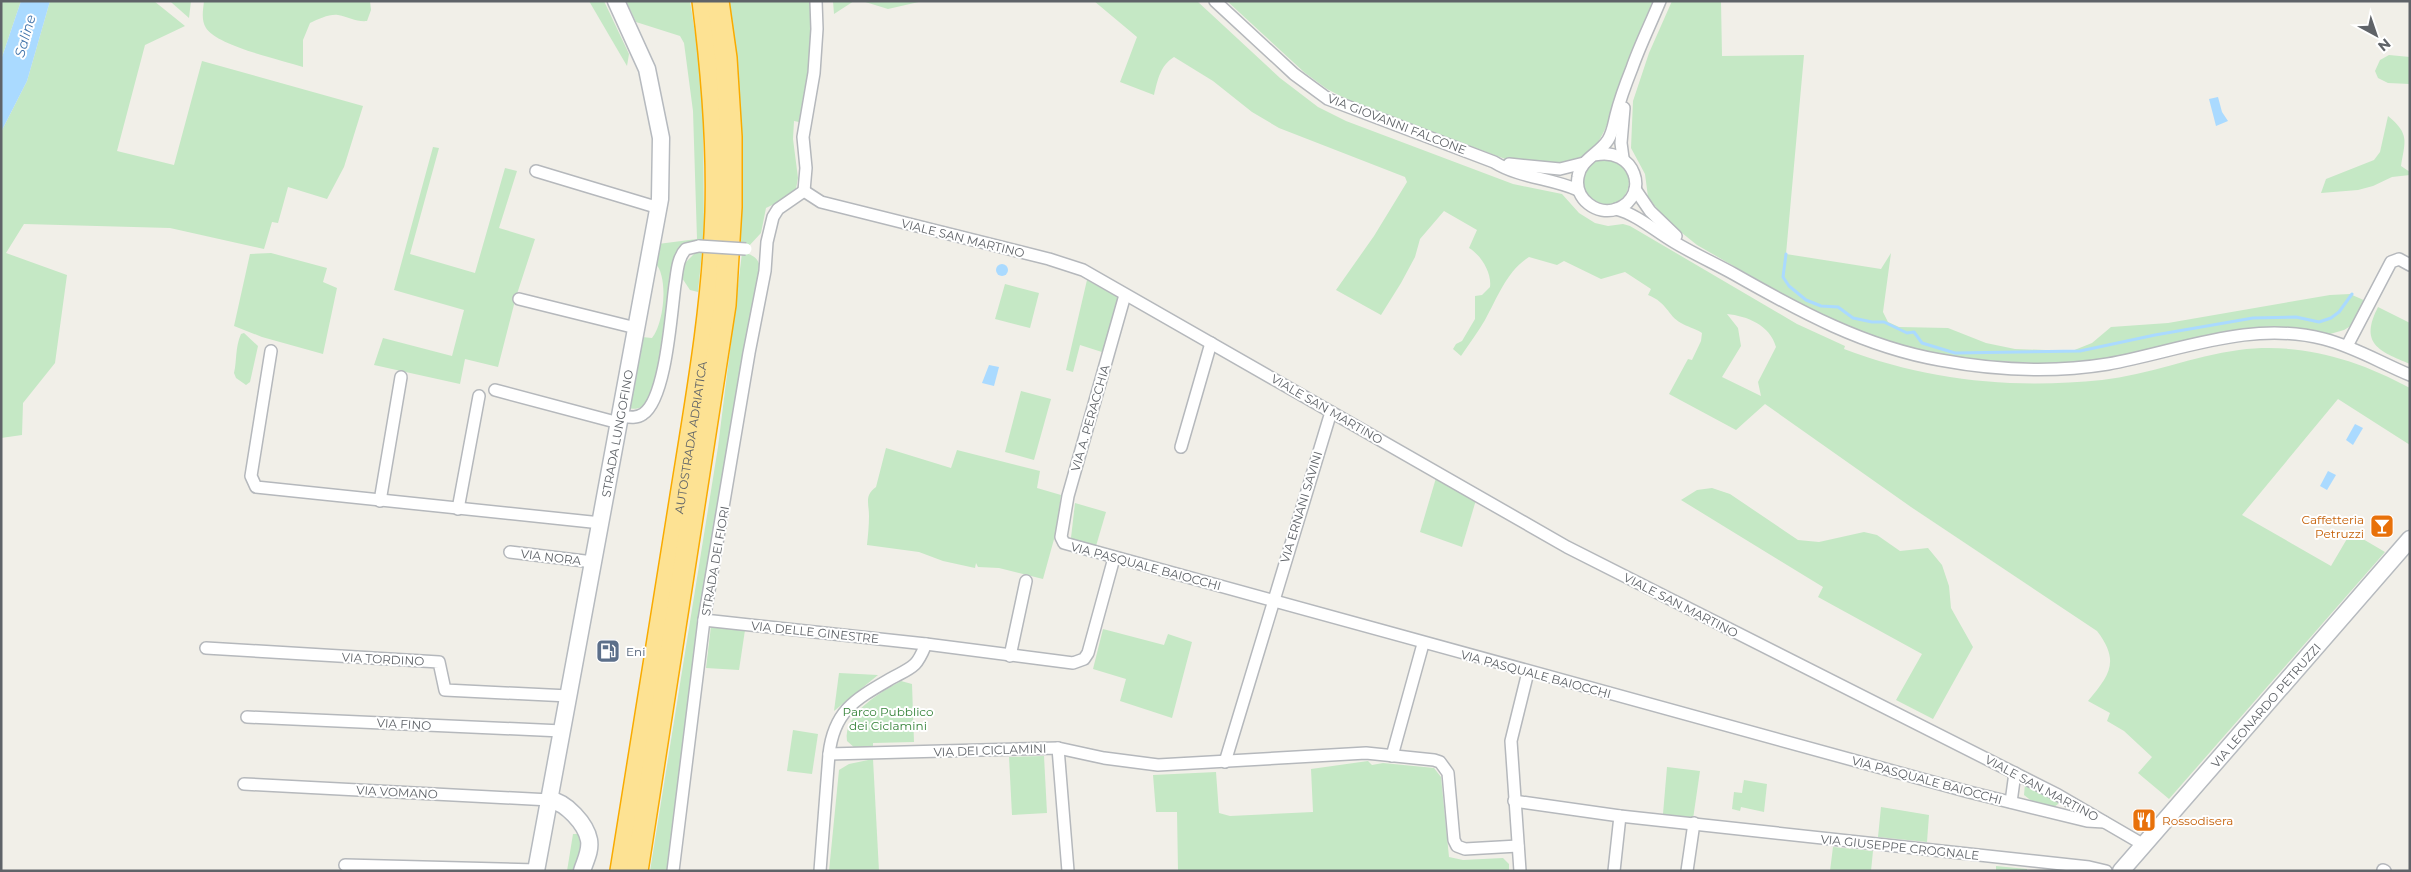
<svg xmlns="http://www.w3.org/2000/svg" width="2411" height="872" font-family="Montserrat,sans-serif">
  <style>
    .green { fill: #c5e8c5; fill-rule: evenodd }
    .water { fill: #aadaff }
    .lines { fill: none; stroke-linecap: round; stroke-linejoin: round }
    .stream { stroke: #aadaff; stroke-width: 3 }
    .street-casing { stroke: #b5b8bc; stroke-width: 14 }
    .secondary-casing { stroke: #b6babf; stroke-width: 19 }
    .highway-casing { stroke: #f9ab00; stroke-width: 24 }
    .street { stroke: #fff; stroke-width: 11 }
    .secondary { stroke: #fff; stroke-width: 16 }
    .highway { stroke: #fde293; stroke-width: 21 }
    .street-bridge-casing { stroke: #b5b8bc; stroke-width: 14; stroke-linecap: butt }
    .street-bridge { stroke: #fff; stroke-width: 11 }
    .labels { text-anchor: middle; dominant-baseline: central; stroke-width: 4; stroke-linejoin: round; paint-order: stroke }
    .street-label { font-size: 12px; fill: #5f6368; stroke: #fff }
    .food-label { font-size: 12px; fill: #c56008; stroke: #fff; text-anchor: end }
    .service-label { font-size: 12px; fill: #4e5e75; stroke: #fff; text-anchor: start }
    .park-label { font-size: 12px; fill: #348238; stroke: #fff }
    .water-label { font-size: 14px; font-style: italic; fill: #4174aa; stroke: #fff }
  </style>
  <rect width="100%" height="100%" fill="#f1efe8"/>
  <g class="green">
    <polygon points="1,1 21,1 1,60"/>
    <polygon points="50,1 154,1 185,26 145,45 117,151 174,165 202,61 363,106 344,167 327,199 288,187 278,223 272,222 264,249 170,228 24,224 6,253 67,275 55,363 23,403 22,435 1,438 1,132 27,81"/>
    <polygon points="170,1 191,1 189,18 172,3"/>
    <path d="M 204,1 L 370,1 L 371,10 L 367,21 C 356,22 349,17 338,15 C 329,14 319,19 310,23 L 303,40 L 303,67 C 282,60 217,46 206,28 C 201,20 203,10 204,1 Z"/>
    <polygon points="589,1 604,1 629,54 627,66"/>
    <path d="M 626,1 L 690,1 L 700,65 L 703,103 L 704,243 L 673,264 L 655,385 C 651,400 645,412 627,408 L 642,337 L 652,338 C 664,324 669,276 655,263 L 658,244 L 697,239 L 693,111 L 684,43 L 680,36 L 636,22 Z"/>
    <path d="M 728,1 L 810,1 C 816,41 805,83 799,122 L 794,121 L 793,139 L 798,178 L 795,194 L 766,208 L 761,233 L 748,247 L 739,246 L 741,183 Z"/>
    <polygon points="833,1 854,1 834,14"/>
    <polygon points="862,1 923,1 888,9"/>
    <path d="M 1094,1 L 1197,1 L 1280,78 L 1318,107 L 1346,121 L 1513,184 L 1562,194 L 1579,213 L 1595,223 L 1608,226 L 1623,224 L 1630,226 L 1797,324 L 1845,346 L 1844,349 C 1928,381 2014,389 2102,380 C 2148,375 2193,356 2239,350 C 2299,342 2357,359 2410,388 L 2410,445 L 2338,399 L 2242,515 L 2331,566 L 2351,532 L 2385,552 L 2169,799 L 2138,773 L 2152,757 L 2124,731 L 2107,721 L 2110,713 L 2088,701 C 2110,675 2120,661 2097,631 L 1911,507 L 1765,404 L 1736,430 L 1669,394 L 1688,359 L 1692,360 L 1701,341 L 1702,333 C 1695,328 1687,327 1681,323 C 1667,315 1668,303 1648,295 L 1651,289 L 1625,272 L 1601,279 L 1564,261 L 1557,265 L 1529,257 C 1506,272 1498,297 1485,320 C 1478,332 1469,344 1461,356 L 1453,349 L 1456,344 L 1462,341 L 1475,319 L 1475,296 L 1482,295 L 1490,287 C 1492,273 1481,255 1469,248 L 1477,230 L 1444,211 L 1420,239 L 1415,257 L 1401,283 L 1381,315 L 1336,290 L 1374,236 L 1407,182 L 1405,177 L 1279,128 L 1252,112 L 1213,81 L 1174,57 C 1160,66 1158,79 1154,95 L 1120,82 L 1137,37 ZM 1727,314 C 1747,316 1770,325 1776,347 L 1758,382 L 1761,396 L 1722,377 L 1741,346 L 1738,328 Z"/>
    <path d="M 1227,1 L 1653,1 C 1645,20 1636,39 1629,58 C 1619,83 1613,120 1598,142 C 1590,152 1578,160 1567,164 L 1508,160 L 1354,103 L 1327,89 L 1305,73 Z"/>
    <polygon points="1672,1 1721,1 1722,56 1804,55 1786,254 1881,269 1891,253 1883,312 1888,322 1899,327 1948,328 1986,343 2015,349 2072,351 2092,343 2111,327 2168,323 2330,295 2350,294 2368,302 2354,324 2344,330 2330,334 2283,328 2254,328 2118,357 2052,364 1958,359 1918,351 1855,330 1803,306 1697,245 1667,221 1648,197 1645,174 1631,148 1633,101 1649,53"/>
    <polygon points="2389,55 2410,57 2410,84 2388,83 2378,78 2375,71 2380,60"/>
    <path d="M 2388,116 C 2410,134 2405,141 2401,166 L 2410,172 L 2410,175 L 2392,177 L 2373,186 L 2358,190 L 2321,193 L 2326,179 L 2374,160 L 2380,152 Z"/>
    <polygon points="433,147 439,148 410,254 475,273 505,168 517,171 499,228 535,239 516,297 498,367 465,359 460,384 374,365 383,338 452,356 464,310 394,290"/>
    <circle cx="1606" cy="182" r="23"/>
    <polygon points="696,252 702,252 698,292 690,290 682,278 684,264"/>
    <polygon points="271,253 327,268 323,282 337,288 323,354 262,337 234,326 250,254"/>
    <path d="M 742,253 C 756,254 760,261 761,274 L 668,871 L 650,871 L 718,447 Z"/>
    <polygon points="1087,280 1121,299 1105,353 1080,345 1073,372 1066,370"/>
    <polygon points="1005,284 1039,293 1030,328 995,319"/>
    <path d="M 2378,307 L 2410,323 L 2410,364 C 2379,351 2359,344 2378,307 Z"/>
    <path d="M 244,333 L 258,346 L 250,382 L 246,385 L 236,378 L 234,373 C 237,361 235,347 241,334 Z"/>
    <polygon points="1021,391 1051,399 1034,460 1005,452"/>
    <path d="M 886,448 L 951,468 L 957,450 L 1040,471 L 1037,488 L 1061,495 L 1056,532 L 1043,579 L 999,568 L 978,567 L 976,563 L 975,568 L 943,561 L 919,552 L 867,545 C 868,535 869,525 869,516 C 869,503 864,496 876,487 Z"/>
    <polygon points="1436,478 1476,500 1462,547 1420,532"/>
    <polygon points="1712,488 1730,494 1798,540 1819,542 1864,532 1877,535 1900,551 1928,548 1942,565 1949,586 1951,608 1973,647 1933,719 1896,700 1922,654 1818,597 1823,587 1681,500 1697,490"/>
    <polygon points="1075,503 1106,512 1096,546 1074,540 1071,538"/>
    <polygon points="711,626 745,630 739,670 706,668"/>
    <polygon points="1103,629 1164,645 1168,634 1192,642 1172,718 1120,701 1126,679 1093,669"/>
    <polygon points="839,673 878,675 834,711"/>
    <path d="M 901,681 L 912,684 L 914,742 L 873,743 L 873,750 L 856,749 L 847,741 C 843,713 881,692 901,681 Z"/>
    <polygon points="793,730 818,734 812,774 787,771"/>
    <polygon points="1044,756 1047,813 1012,815 1009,757"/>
    <polygon points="873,759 879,871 829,871 839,770 849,764"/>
    <polygon points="1368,761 1372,765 1383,763 1434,768 1441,777 1449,857 1463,860 1503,858 1509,864 1509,871 1178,871 1177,812 1156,812 1153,775 1216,772 1219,813 1230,816 1313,812 1311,769"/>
    <polygon points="1667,767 1700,771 1693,819 1663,814"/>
    <polygon points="1744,780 1767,784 1764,812 1741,807 1740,811 1732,809 1734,792 1742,793"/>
    <polygon points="2025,784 2059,802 2058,804 2053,808 2033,802 2024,795"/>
    <polygon points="1881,807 1929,815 1927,842 1878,837"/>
    <polygon points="573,834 578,834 583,840 579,871 567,871"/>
    <polygon points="1833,847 1873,851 1871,871 1830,871"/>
    <polygon points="1996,866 2027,869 2027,871 1996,871"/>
  </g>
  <g class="water">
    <polygon points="21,1 50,1 27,81 1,132 1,60"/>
    <polygon points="2218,97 2222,112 2228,121 2216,126 2209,99"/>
    <circle cx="1002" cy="270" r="6"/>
    <polygon points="989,365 999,367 994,386 982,383"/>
    <polygon points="2355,424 2363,428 2353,445 2346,440"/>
    <polygon points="2328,471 2336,475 2327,490 2320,486"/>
  </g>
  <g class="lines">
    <polyline class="stream" points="1786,254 1783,277 1789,286 1806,300 1821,306 1838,307 1853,318 1872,322 1884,322 1907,333 1914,332 1922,343 1955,353 2080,351 2155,335 2253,318 2296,317 2319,322 2331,318 2339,312 2352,294"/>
    <g class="street-casing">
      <g id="street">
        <path d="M 1215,1 L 1294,74 L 1328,99 L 1494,162 C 1520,178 1551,178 1578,190"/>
        <path d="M 1595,155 C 1634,146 1652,195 1617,209 C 1597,216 1574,199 1578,177 C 1580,160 1599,154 1608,140 C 1613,132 1614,123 1616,115 C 1620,99 1626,83 1632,68 C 1640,45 1651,23 1660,1"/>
        <polyline points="1623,158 1621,143 1624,108"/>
        <polyline points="1509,164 1560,169 1584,163"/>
        <polyline points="536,171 659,208"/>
        <polyline points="1635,189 1650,211 1676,236"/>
        <polyline points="804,191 806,168 803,137 814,73 817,29 816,1"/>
        <path d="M 1616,209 C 1638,215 1655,231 1674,242 C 1694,254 1714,263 1734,274 C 1799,311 1865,347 1940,360 C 1994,370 2053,373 2108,364 C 2180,351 2250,320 2324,339 C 2355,347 2381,363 2410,375"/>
        <polyline points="1125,295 1068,496 1061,537 1064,543 1969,792 2087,821 2104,822"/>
        <polyline points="519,299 636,328"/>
        <polyline points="2347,346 2391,262 2399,259 2410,265"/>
        <polyline points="271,351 251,476 256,487 601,523"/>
        <polyline points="495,390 619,423"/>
        <path d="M 620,416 C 628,417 636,419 643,414 C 666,399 671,314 675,285 C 677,274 677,258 686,249 L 699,246"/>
        <polyline points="1181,447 1211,343"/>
        <polyline points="380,501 401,377"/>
        <polyline points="458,509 479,396"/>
        <polyline points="510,552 593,562"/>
        <polyline points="704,620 926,644 1073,663 1084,659 1088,653 1114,558"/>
        <polyline points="206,648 439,662 445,690 569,696"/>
        <polyline points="1010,656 1026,581"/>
        <polyline points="247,717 562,731"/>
        <polyline points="1058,748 1104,758 1158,765 1366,753 1434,760 1440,762 1448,773 1454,840 1457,846 1465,849 1518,846"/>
        <polyline points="829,754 1058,748 1068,871"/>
        <polyline points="1392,756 1423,644"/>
        <polyline points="1225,762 1331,412"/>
        <polyline points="244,784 550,800"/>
        <polyline points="1514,801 1620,816 2089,867 2106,871"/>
        <polyline points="2011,802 2015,773"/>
        <polyline points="345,865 537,870"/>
        <polyline points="2383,870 2385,871"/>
        <polyline points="673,871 704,620 749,353 765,271 767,242 773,217 778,209 804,191 821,202 1049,259 1083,270 1567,547 2058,795 2144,845"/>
        <path d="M 820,871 L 829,754 C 834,710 856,699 892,678 C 899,674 909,670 915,664 C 920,659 923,651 926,644"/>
        <polyline points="1520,871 1511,741 1528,672"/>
        <polyline points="1614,871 1620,816"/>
        <polyline points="1687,871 1694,823"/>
      </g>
    </g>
    <g class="secondary-casing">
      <g id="secondary">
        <path d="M 550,800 C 566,802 586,824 589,840 C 591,851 585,861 582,871"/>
        <path id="s1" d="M 536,871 L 660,199 L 661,138 L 647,69 L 616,1"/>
        <path id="s2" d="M 2121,871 L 2410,539"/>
      </g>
    </g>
    <g class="highway-casing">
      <g id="highway">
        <path id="s3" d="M 621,871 C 641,746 661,621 681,496 C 696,402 713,308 716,212 C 718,141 712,71 703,1"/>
        <polyline points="637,871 725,305 731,207 731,137 726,58 718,1"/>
      </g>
    </g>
    <use href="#street" class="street"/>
    <use href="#secondary" class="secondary"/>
    <use href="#highway" class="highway"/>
    <g class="street-bridge-casing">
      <polyline id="street-bridge" points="699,246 746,249"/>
    </g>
    <use href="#street-bridge" class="street-bridge"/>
  </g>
  <defs>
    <g id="bar-square" transform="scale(1.25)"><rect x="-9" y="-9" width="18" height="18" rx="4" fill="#e8710a" stroke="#fff"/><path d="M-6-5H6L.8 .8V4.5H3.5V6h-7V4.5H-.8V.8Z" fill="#fff"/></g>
    <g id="fuel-square" transform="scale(1.25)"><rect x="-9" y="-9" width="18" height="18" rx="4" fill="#5c6f8a" stroke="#fff"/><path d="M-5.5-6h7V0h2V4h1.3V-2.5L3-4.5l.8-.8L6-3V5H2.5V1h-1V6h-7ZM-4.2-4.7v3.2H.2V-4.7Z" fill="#fff"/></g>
    <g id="restaurant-square" transform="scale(1.25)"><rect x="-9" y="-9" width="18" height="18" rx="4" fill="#e8710a" stroke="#fff"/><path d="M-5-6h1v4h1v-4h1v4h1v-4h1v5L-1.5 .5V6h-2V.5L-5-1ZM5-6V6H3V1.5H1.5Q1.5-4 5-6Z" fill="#fff"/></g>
  </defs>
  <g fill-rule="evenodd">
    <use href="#bar-square" x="2382" y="526"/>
    <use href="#fuel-square" x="608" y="651"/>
    <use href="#restaurant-square" x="2144" y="820"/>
  </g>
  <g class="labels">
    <g class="street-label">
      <text transform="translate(1397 124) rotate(21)">VIA GIOVANNI FALCONE</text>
      <text transform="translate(963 238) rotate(14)">VIALE SAN MARTINO</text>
      <text transform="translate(1327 409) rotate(30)">VIALE SAN MARTINO</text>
      <text transform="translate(1090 418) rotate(-74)">VIA A. PERACCHIA</text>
      <text stroke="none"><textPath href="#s1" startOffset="445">STRADA LUNGOFINO</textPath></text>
      <text stroke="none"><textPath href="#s3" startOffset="439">AUTOSTRADA ADRIATICA</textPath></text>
      <text transform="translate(1301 507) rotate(-73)">VIA ERNANI SAVINI</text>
      <text transform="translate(551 557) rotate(7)">VIA NORA</text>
      <text transform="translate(715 561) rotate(-80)">STRADA DEI FIORI</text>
      <text transform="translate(1146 566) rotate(15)">VIA PASQUALE BAIOCCHI</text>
      <text transform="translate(1681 605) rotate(27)">VIALE SAN MARTINO</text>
      <text transform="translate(815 632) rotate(6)">VIA DELLE GINESTRE</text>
      <text transform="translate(383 659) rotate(3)">VIA TORDINO</text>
      <text transform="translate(1536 674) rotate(15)">VIA PASQUALE BAIOCCHI</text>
      <text stroke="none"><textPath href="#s2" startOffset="220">VIA LEONARDO PETRUZZI</textPath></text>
      <text transform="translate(404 724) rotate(3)">VIA FINO</text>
      <text transform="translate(990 750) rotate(-2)">VIA DEI CICLAMINI</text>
      <text transform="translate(1927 780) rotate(15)">VIA PASQUALE BAIOCCHI</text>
      <text transform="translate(2042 788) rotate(28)">VIALE SAN MARTINO</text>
      <text transform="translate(397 792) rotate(3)">VIA VOMANO</text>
      <text transform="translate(1900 847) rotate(6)">VIA GIUSEPPE CROGNALE</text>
    </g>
    <g class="food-label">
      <text x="2364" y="519">Caffetteria<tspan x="2364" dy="14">Petruzzi</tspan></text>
      <text x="2162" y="820" text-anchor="start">Rossodisera</text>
    </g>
    <g class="service-label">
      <text x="626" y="651">Eni</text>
    </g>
    <g class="park-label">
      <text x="888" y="711">Parco Pubblico<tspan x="888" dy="14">dei Ciclamini</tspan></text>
    </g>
    <g class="water-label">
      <text transform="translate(25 36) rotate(-74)">Saline</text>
    </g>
  </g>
  <rect width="2411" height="872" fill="none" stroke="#5f6368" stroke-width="5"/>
  <g transform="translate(2376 35) rotate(140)" stroke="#ffffff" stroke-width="4" paint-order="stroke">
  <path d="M0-4L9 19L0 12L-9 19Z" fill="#5f6368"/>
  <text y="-8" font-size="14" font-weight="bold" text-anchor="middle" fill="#5f6368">N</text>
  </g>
</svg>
